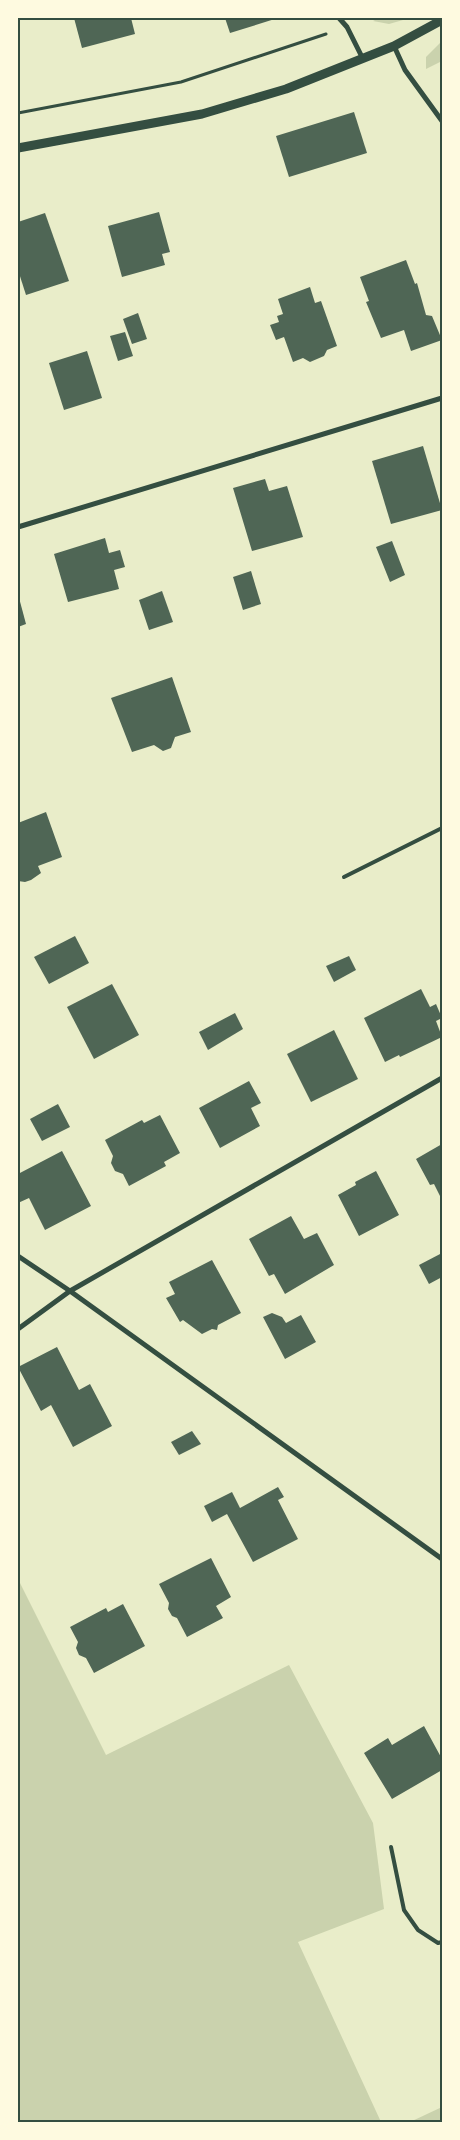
<svg xmlns="http://www.w3.org/2000/svg" width="460" height="2140" font-family="'Times New Roman',serif">
  <style>
    .green { fill: #cad2ad }
    .building { fill: #4f6655 }
    .lines { fill: none; stroke-linecap: round; stroke-linejoin: round }
    .path { stroke: #344e41; stroke-width: 3 }
    .service { stroke: #344e41; stroke-width: 4 }
    .minor { stroke: #344e41; stroke-width: 5 }
    .tertiary { stroke: #344e41; stroke-width: 9 }
    .neatline { fill: none; stroke: #344e41; stroke-width: 2 }
  </style>
  <rect width="100%" height="100%" fill="#e9edc9"/>
  <g class="green">
    <polygon points="379,18 410,18 389,24 373,21"/>
    <polygon points="442,41 442,61 426,69 426,57"/>
    <polygon points="18,1579 106,1755 289,1665 373,1823 384,1909 298,1942 381,2122 18,2122"/>
    <polygon points="442,2107 442,2122 410,2122"/>
  </g>
  <g class="building">
    <polygon points="74,18 131,18 135,34 82,48"/>
    <polygon points="225,18 278,18 230,33"/>
    <polygon points="354,112 367,153 289,177 276,136"/>
    <polygon points="159,212 170,252 162,254 165,265 122,277 108,226"/>
    <polygon points="45,213 69,281 26,295 18,270 18,222"/>
    <polygon points="406,260 415,284 417,283 426,315 432,316 442,340 411,351 404,330 381,338 366,302 369,301 360,277"/>
    <polygon points="310,287 315,303 321,301 337,346 327,350 324,356 310,362 303,358 293,362 284,337 276,340 270,325 279,322 277,316 283,314 278,299"/>
    <polygon points="138,313 147,339 132,344 123,319"/>
    <polygon points="125,332 133,356 118,361 110,336"/>
    <polygon points="87,351 102,398 64,410 49,363"/>
    <polygon points="423,446 442,510 391,524 372,461"/>
    <polygon points="265,479 269,491 287,486 303,537 252,551 233,488"/>
    <polygon points="105,538 109,553 120,550 125,567 114,570 119,589 68,602 54,554"/>
    <polygon points="392,541 405,575 390,582 376,547"/>
    <polygon points="251,571 261,604 243,610 233,577"/>
    <polygon points="162,591 173,622 149,630 139,600"/>
    <polygon points="18,594 26,624 18,627"/>
    <polygon points="172,677 191,732 175,737 171,748 163,751 154,745 132,752 111,698"/>
    <polygon points="46,812 62,857 38,866 41,873 31,880 25,882 18,881 18,823"/>
    <polygon points="75,936 89,963 49,984 34,957"/>
    <polygon points="349,956 356,970 334,982 326,966"/>
    <polygon points="112,984 139,1035 94,1059 67,1007"/>
    <polygon points="421,989 430,1007 436,1004 442,1018 436,1021 442,1037 400,1057 399,1055 385,1062 364,1018"/>
    <polygon points="235,1013 243,1029 208,1050 199,1032"/>
    <polygon points="334,1030 358,1079 311,1102 287,1054"/>
    <polygon points="249,1081 261,1103 251,1108 260,1126 220,1148 199,1108"/>
    <polygon points="58,1104 70,1127 42,1141 30,1119"/>
    <polygon points="160,1115 180,1153 164,1162 166,1166 129,1186 123,1174 115,1171 111,1163 113,1156 105,1140 142,1120 144,1123"/>
    <polygon points="442,1144 442,1200 434,1184 430,1185 416,1159"/>
    <polygon points="62,1151 91,1206 45,1230 29,1198 18,1203 18,1174"/>
    <polygon points="376,1171 399,1215 359,1236 338,1195 356,1185 355,1182"/>
    <polygon points="291,1216 304,1239 317,1233 334,1265 285,1294 274,1274 269,1276 249,1239"/>
    <polygon points="442,1253 442,1277 429,1284 419,1265"/>
    <polygon points="212,1260 241,1313 218,1325 217,1330 212,1329 202,1334 183,1320 180,1322 166,1298 175,1294 169,1282"/>
    <polygon points="272,1313 282,1317 286,1323 301,1315 316,1342 285,1359 263,1317"/>
    <polygon points="57,1347 79,1390 90,1384 112,1426 73,1447 51,1405 41,1411 18,1367"/>
    <polygon points="192,1431 201,1444 179,1455 171,1442"/>
    <polygon points="278,1487 284,1497 278,1500 298,1539 253,1562 227,1514 212,1522 204,1506 232,1492 240,1508"/>
    <polygon points="211,1558 231,1597 216,1606 223,1618 187,1637 177,1618 172,1616 168,1609 169,1603 159,1584"/>
    <polygon points="123,1604 145,1646 94,1673 86,1658 79,1655 76,1648 78,1642 70,1627 106,1608 108,1612"/>
    <polygon points="424,1726 442,1759 442,1770 392,1799 364,1753 388,1738 392,1745"/>
  </g>
  <g class="lines">
    <polyline class="path" points="18,113 181,82 326,34"/>
    <g class="service">
      <polyline points="344,877 442,828"/>
      <polyline points="391,1847 404,1910 418,1930 438,1943 442,1942"/>
    </g>
    <g class="minor">
      <polyline points="339,18 347,27 363,59"/>
      <polyline points="394,46 405,70 442,121"/>
      <polyline points="18,527 442,398"/>
      <polyline points="18,1256 70,1291 442,1559"/>
      <polyline points="18,1329 70,1291 442,1078"/>
    </g>
    <polyline class="tertiary" points="18,148 202,114 286,89 394,46 442,20"/>
  </g>
  <rect width="460" height="2140" fill="none" stroke="#fefae0" stroke-width="38"/>
  <rect x="19" y="19" width="422" height="2102" class="neatline"/>
</svg>
